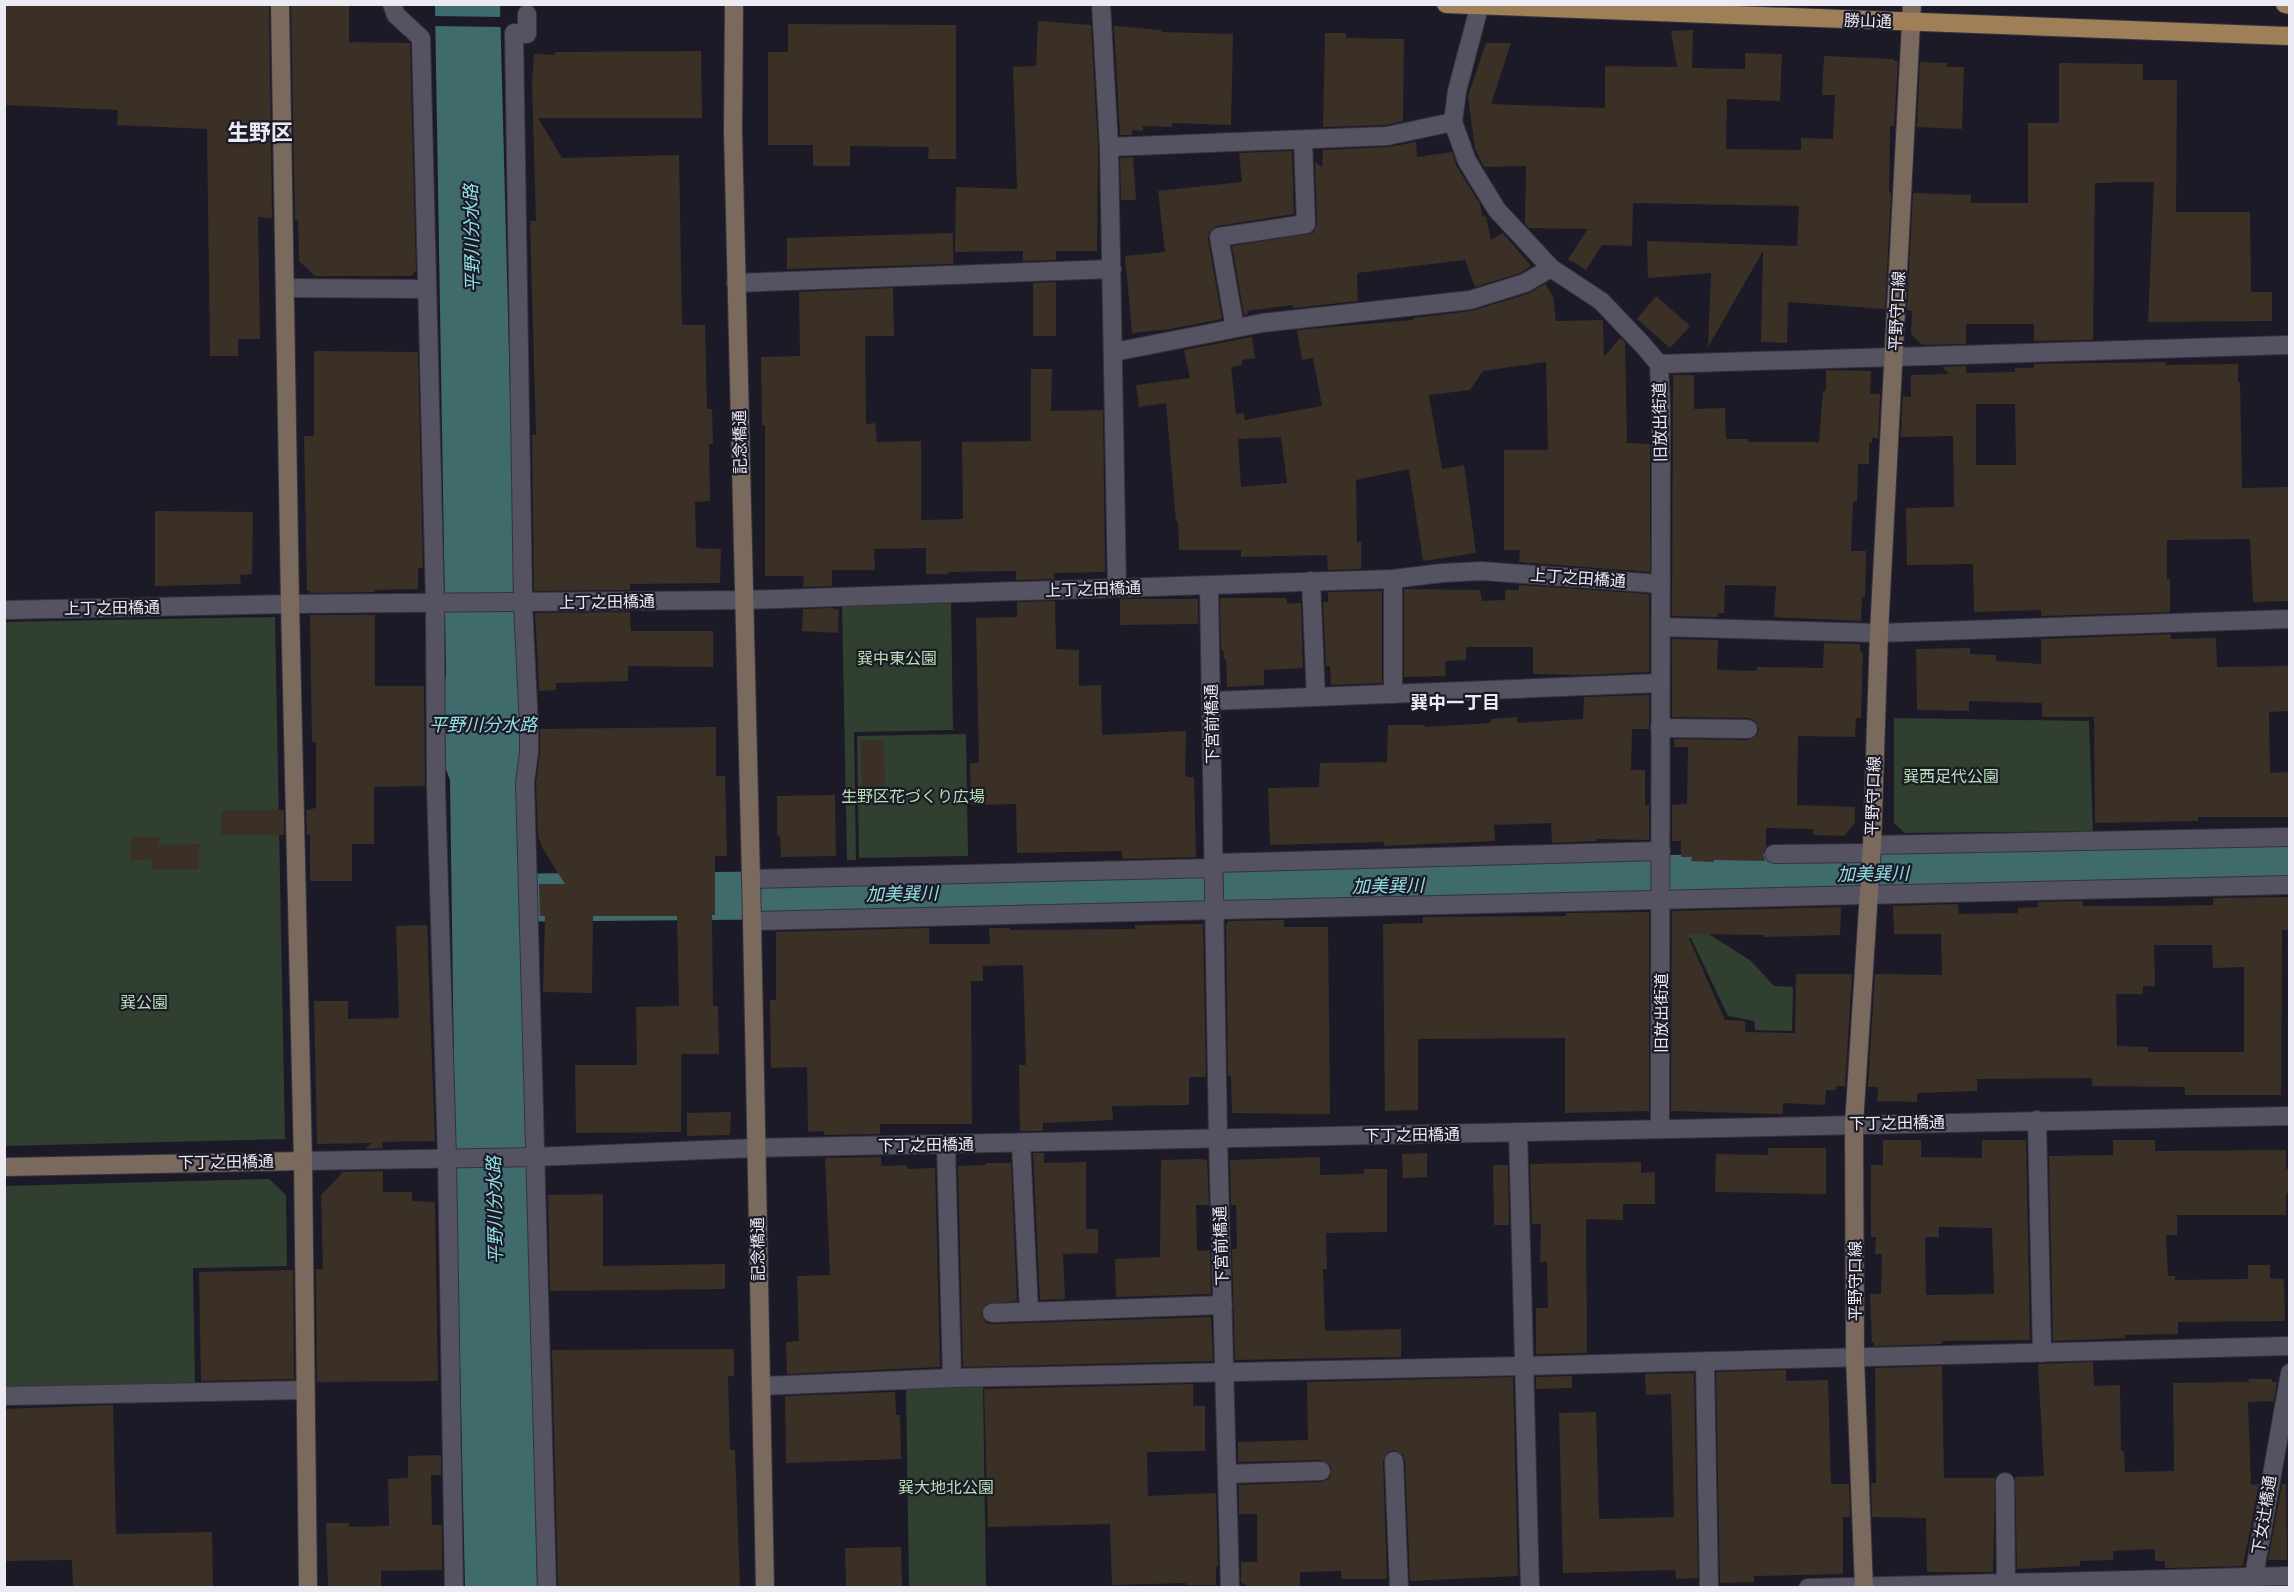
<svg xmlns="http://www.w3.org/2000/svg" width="2294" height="1592" font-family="Montserrat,'Noto Sans JP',sans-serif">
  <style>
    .green { fill: #303f30 }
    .water { fill: #3f6b6d }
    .pier { fill: #1c1a27 }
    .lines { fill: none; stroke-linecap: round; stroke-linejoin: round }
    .river { stroke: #3f6b6d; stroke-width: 48 }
    .building { fill: #3b3026; fill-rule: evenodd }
    .street-casing { stroke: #35333e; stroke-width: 20 }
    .secondary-casing { stroke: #35333e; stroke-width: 20 }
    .primary-casing { stroke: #35333e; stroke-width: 20 }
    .street { stroke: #555362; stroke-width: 18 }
    .secondary { stroke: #7a695d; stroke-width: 18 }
    .primary { stroke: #9f7f57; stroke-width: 18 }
    .labels { text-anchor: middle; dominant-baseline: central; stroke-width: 4.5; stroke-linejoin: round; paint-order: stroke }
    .street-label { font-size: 16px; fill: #ecebf4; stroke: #1c1a27 }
    .park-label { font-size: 16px; fill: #b3e1b3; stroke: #1c1a27 }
    .water-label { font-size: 18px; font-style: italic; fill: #90e0e3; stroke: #1c1a27 }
    .neighbourhood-label { font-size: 18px; font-weight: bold; fill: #ecebf4; stroke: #1c1a27 }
    .district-label { font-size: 22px; font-weight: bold; fill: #ecebf4; stroke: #1c1a27 }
  </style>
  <rect width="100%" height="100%" fill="#1c1a27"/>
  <g class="green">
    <polygon points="951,603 953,730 854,732 856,860 847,860 842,605"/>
    <polygon points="275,617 285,1139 5,1146 4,622"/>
    <polygon points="1894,718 2089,721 2093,831 1905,833 1894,823"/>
    <polygon points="966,734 968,856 859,858 857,736"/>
    <polygon points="1698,927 1751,961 1774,986 1793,987 1792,1031 1755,1030 1754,1021 1728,1016 1691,938 1674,938"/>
    <polygon points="269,1179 286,1195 287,1266 193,1268 195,1389 5,1393 4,1186"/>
    <polygon points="983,1385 986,1587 909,1587 906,1387"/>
  </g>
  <polygon class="water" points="435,5 500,5 515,585 525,721 527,1141 537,1587 465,1587 455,1141 450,780 441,756 441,716 446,674"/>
  <polygon class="pier" points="432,16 503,17 503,27 433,26"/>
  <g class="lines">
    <polyline class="river" points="485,898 1166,892 2290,863"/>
  </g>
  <g class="building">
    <polygon points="4,4 269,4 272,218 258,217 260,339 238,339 238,356 210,356 207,129 117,125 118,110 4,105"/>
    <polygon points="291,4 349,4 349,42 410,43 416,271 411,276 315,276 299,261 298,220 295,220"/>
    <polygon points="1038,21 1091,25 1098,147 1097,251 1056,251 1056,260 1023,261 1023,251 955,252 956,187 1017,189 1013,67 1036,66"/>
    <polygon points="788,24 956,25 956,159 928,159 929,147 850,146 850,166 813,166 813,145 768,145 768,52 788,52"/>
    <polygon points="1114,26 1161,30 1161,32 1233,34 1231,125 1172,123 1172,127 1143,126 1143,131 1132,130 1132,135 1120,135"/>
    <polygon points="1693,30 1692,68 1745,69 1745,53 1782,54 1780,101 1727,99 1726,149 1801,150 1801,138 1833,139 1835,95 1822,95 1824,56 1894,59 1894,61 1898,61 1894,126 1890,126 1889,192 1891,192 1885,309 1788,302 1787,343 1761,342 1763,251 1708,347 1711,273 1648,278 1647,241 1797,246 1799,206 1633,203 1632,246 1602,245 1586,270 1568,259 1588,229 1529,228 1525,223 1526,166 1484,167 1475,149 1468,96 1486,43 1511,43 1491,104 1605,108 1605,66 1677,67 1671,31"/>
    <polygon points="1325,33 1346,33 1346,38 1404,39 1403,121 1386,125 1323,127"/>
    <polygon points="701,51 702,118 538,118 562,158 679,155 682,325 705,325 707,409 712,409 713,444 709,444 710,501 695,502 696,545 697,548 721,549 720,583 630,584 630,590 534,591 532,435 536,435 530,221 536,221 532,84 534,54 555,55 555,52"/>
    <polygon points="1920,62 1947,63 1947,67 1964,67 1962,129 1917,127"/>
    <polygon points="2059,63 2143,64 2143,80 2177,80 2176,212 2250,212 2251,292 2272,292 2272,321 2148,322 2154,182 2111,182 2111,183 2095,183 2093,340 2034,341 2034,324 1966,324 1966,344 1922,345 1911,334 1912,311 1907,310 1913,193 1971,195 1971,203 2028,203 2028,123 2059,123"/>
    <polygon points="1416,142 1417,157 1452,152 1457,167 1480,204 1482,217 1486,216 1491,240 1503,233 1531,266 1520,273 1475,287 1465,260 1357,273 1358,301 1293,308 1292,305 1247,311 1248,314 1244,315 1232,246 1313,233 1317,224 1315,162 1322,167 1323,150 1388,147"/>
    <polygon points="1292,151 1294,214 1217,226 1209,233 1208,239 1222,319 1170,329 1132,333 1125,256 1165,252 1158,191 1242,182 1239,153"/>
    <polygon points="1133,157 1136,200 1121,200 1120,158"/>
    <polygon points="953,233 953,264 787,269 787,238"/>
    <polygon points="1056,282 1056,336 1033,336 1033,283"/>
    <path d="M 1545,284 L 1553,296 L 1556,321 L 1603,320 L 1604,357 L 1620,338 L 1625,342 L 1627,443 L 1650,444 L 1650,572 L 1519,562 L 1520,550 L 1504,550 L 1504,450 L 1548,450 L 1546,362 L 1483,371 L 1470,390 L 1429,395 L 1442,469 L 1464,465 L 1476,553 L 1423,561 L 1409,469 L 1356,480 L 1357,542 L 1361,542 L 1361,569 L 1328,570 L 1327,555 L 1241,557 L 1241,550 L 1179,550 L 1178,521 L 1176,521 L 1166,403 L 1139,407 L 1136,385 L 1190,378 L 1184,350 L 1252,337 L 1255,358 L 1242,360 L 1242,365 L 1231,367 L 1236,414 L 1244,413 L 1245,420 L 1322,406 L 1313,358 L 1302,360 L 1297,330 L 1413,320 L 1413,318 L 1471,311 L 1528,294 ZM 1281,437 L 1287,483 L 1241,487 L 1238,439 Z"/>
    <polygon points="893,288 894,336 865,336 866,424 875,423 877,442 921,441 921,520 963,519 962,442 1031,441 1031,369 1052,369 1051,411 1103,410 1105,572 1054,573 1054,579 1016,580 1016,571 948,572 948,574 926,574 926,548 874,549 875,570 832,570 832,586 803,587 804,576 765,576 765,425 762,425 761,357 800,356 799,292"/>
    <polygon points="1656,296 1690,326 1670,348 1637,319"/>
    <polygon points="314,351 418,352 423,568 418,568 418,589 374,590 375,592 310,593 310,591 307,591 304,436 314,436"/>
    <path d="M 2166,362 L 2165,365 L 2238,364 L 2238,382 L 2240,382 L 2242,488 L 2289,487 L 2289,601 L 2253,602 L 2250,539 L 2167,540 L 2167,579 L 2170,579 L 2170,612 L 2041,616 L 2041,610 L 1974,612 L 1973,564 L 1907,565 L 1906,508 L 1954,507 L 1953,436 L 1901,437 L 1903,396 L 1911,397 L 1911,375 L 1949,374 L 1942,367 L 1966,366 L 1966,373 L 2015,372 L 2015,368 L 2034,368 L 2034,364 ZM 1976,404 L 2015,404 L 2016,465 L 1976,465 Z"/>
    <polygon points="1826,370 1871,371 1870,394 1880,394 1878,438 1872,438 1872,443 1869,443 1869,464 1858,464 1857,502 1853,502 1851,551 1866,551 1865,597 1862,597 1861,621 1774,617 1776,586 1725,585 1724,613 1718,613 1718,617 1672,616 1673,375 1694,375 1694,409 1725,408 1726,439 1748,439 1748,442 1819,442 1823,391 1826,391"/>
    <polygon points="155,511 253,512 252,574 240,575 241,584 155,586"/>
    <polygon points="1519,585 1649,594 1649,672 1584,675 1533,674 1533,647 1466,647 1466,660 1445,661 1446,676 1404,677 1404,589 1480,590 1482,601 1505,600 1505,590 1519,590"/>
    <polygon points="1382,591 1382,683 1331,685 1330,666 1326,666 1323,602 1328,602 1328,592"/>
    <polygon points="1220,598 1287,598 1287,604 1301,603 1303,668 1264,670 1264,685 1227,687 1226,659 1224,659 1223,650 1221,651"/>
    <polygon points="1120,599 1198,599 1198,624 1120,625"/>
    <polygon points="1055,601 1056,649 1079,650 1079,686 1101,685 1102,735 1186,731 1185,775 1187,777 1194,777 1196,857 1122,859 1122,851 1017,853 1016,804 971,805 970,763 979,763 976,618 1017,617 1017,602"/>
    <polygon points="832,608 839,610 838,633 802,631 803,609"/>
    <polygon points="630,612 631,631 713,631 713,667 628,666 628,681 556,683 556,690 539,691 535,613"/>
    <polygon points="310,615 375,615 375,686 424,686 425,786 374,787 374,844 352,844 352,881 310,881 310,835 307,835 306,810 316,808 316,742 312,742"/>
    <polygon points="2171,634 2171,639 2216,638 2217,667 2289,666 2289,711 2269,712 2270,773 2289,772 2289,817 2198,817 2198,821 2095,823 2094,717 2042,717 2042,703 1969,701 1969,711 1917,710 1916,649 1970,648 1970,654 1996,655 1996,661 2041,664 2041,639"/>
    <polygon points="1672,639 1718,640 1717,670 1757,671 1757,667 1823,668 1824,643 1860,644 1860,651 1863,652 1861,718 1856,718 1855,737 1798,736 1797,805 1855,807 1855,823 1844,836 1813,835 1813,829 1766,828 1766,847 1763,854 1765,861 1714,860 1714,862 1691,861 1692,857 1681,857 1681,841 1672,841 1672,805 1687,804 1688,747 1674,747 1674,739 1748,740 1757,735 1759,729 1754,720 1748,718 1672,717"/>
    <polygon points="1649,695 1649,729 1632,729 1631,770 1645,770 1645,805 1649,805 1649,840 1597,839 1597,841 1552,843 1551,823 1494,825 1495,841 1384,846 1384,842 1270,845 1268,788 1319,787 1320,763 1387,762 1388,725 1425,725 1425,727 1491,723 1491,719 1517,717 1517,723 1583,719 1584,697"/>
    <polygon points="716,727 716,776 725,776 727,856 715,856 715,915 712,915 713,1006 718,1006 719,1054 681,1054 681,1132 576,1133 575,1065 637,1065 636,1007 679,1006 677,916 593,916 592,993 543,992 545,916 540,916 539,884 565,884 543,849 538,837 536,783 540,753 540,729"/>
    <polygon points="861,740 884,740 885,799 862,799"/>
    <polygon points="835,795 836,856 781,857 780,836 777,835 777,796"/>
    <rect x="221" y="810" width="63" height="25"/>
    <polygon points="131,837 159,837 159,845 199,844 199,869 152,869 151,860 130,860"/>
    <path d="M 2289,897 L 2289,930 L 2282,930 L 2281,1095 L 2185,1095 L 2185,1087 L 2092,1086 L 2092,1078 L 1977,1079 L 1977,1091 L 1917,1093 L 1917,1102 L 1877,1101 L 1878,1087 L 1868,1087 L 1875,974 L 1942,975 L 1941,934 L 1894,934 L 1893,906 L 1958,904 L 1959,914 L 2018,913 L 2018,908 L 2038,907 L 2038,902 L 2083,901 L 2083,906 L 2160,906 L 2213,905 L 2213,898 ZM 2154,945 L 2212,945 L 2213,968 L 2244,967 L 2244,1052 L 2148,1052 L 2148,1047 L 2117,1046 L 2116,994 L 2143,994 L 2143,986 L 2155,986 Z"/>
    <polygon points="1841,907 1840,935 1764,937 1764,935 1687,934 1725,1020 1745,1021 1745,1032 1795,1033 1796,974 1852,974 1845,1086 1836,1086 1836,1090 1826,1090 1825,1105 1783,1103 1783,1114 1671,1111 1672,911"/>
    <polygon points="1649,912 1649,1111 1565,1113 1565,1038 1418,1039 1418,1110 1385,1111 1383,924 1423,923 1423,917 1566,916 1566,913"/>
    <polygon points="1284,920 1284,927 1328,927 1330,1114 1232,1113 1231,1076 1228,1076 1226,924 1229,921"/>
    <polygon points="1203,924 1206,1077 1189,1077 1189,1105 1112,1106 1113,1120 1043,1123 1043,1131 1020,1131 1019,1065 1026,1065 1023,965 983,966 983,981 971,981 972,1124 880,1124 880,1134 824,1135 824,1131 808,1132 807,1067 771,1068 770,1000 776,1000 776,932 929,928 929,944 990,944 989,928 1010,928 1010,930 1135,929 1135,925"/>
    <polygon points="427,925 435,1141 382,1142 383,1148 365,1149 371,1143 317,1144 314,1001 348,1001 348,1019 399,1018 396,926"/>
    <polygon points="731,1112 730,1135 687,1136 687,1113"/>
    <path d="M 1883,1140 L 1921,1140 L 1921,1157 L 1982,1158 L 1982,1140 L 2026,1140 L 2030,1340 L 1942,1341 L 1942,1344 L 1874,1346 L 1874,1342 L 1872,1342 L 1870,1294 L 1881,1294 L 1882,1254 L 1875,1254 L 1876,1237 L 1871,1237 L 1871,1165 L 1883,1165 ZM 1939,1227 L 1992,1228 L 1994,1294 L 1926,1295 L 1925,1237 L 1939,1237 Z"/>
    <polygon points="2113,1140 2155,1140 2155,1151 2286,1150 2286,1169 2289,1169 2289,1193 2286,1193 2286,1215 2177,1215 2177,1235 2166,1235 2168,1276 2175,1276 2175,1280 2248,1279 2248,1265 2270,1265 2270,1278 2284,1279 2285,1321 2178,1322 2178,1334 2125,1335 2125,1338 2053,1341 2049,1156 2113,1155"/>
    <polygon points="1768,1148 1826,1148 1826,1194 1715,1192 1716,1154 1768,1155"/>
    <polygon points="1033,1153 1044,1153 1044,1163 1086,1162 1086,1229 1098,1229 1098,1253 1063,1254 1065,1299 1040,1300"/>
    <polygon points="1427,1153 1427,1177 1403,1178 1402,1154"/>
    <polygon points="881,1157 881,1165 884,1166 907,1165 907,1169 935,1168 940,1367 787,1374 786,1342 799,1341 797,1276 830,1275 825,1158"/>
    <polygon points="1320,1157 1320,1175 1364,1174 1364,1169 1387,1169 1387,1232 1326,1233 1327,1269 1323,1269 1325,1331 1401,1329 1401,1357 1235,1360 1232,1249 1237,1249 1236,1205 1231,1205 1230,1160"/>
    <polygon points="1198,1159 1207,1160 1209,1205 1196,1205 1197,1251 1210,1250 1211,1294 1116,1297 1115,1259 1160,1257 1161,1160"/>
    <polygon points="1641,1162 1641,1173 1655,1172 1655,1204 1623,1204 1623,1220 1586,1219 1587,1353 1536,1354 1536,1308 1548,1308 1547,1262 1540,1262 1541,1224 1532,1224 1530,1164"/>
    <polygon points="986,1163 1011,1163 1017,1301 986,1304 981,1314 986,1323 992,1324 1211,1317 1213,1361 963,1367 958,1166 986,1165"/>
    <polygon points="1493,1165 1508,1165 1509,1225 1494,1225"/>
    <polygon points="383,1171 383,1192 412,1192 412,1201 435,1202 438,1381 317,1382 316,1269 323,1269 321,1195 343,1172"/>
    <polygon points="603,1194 603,1266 725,1264 725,1289 550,1291 548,1195"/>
    <polygon points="293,1270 294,1379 201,1381 199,1272"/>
    <polygon points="734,1349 734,1376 728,1376 730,1450 735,1450 740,1587 558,1587 552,1350"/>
    <polygon points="2093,1362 2094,1386 2120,1385 2121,1451 2124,1451 2125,1472 2174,1471 2173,1383 2249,1382 2248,1379 2272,1379 2272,1382 2277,1382 2274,1401 2248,1402 2251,1485 2259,1484 2243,1566 2165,1568 2165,1561 2155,1561 2155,1549 2113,1551 2113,1560 2080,1561 2080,1566 2017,1569 2015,1477 2044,1476 2038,1364"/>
    <polygon points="1942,1366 1944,1478 1995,1478 1993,1572 1927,1572 1926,1518 1872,1517 1871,1483 1876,1483 1875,1368"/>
    <polygon points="1786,1370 1786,1381 1828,1380 1831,1484 1849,1484 1850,1517 1843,1517 1843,1574 1754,1576 1754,1582 1720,1583 1716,1372"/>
    <polygon points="1694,1373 1698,1578 1676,1579 1675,1570 1563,1573 1559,1413 1596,1412 1599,1519 1674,1517 1671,1394 1646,1395 1645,1374"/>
    <polygon points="1572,1376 1572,1388 1536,1389 1536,1377"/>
    <polygon points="1513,1377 1518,1576 1410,1581 1405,1461 1403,1455 1394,1450 1388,1452 1383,1461 1387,1579 1341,1579 1341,1571 1300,1572 1300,1587 1249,1587 1241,1582 1241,1562 1257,1562 1257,1514 1239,1514 1239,1485 1321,1482 1327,1480 1331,1476 1331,1466 1321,1460 1238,1462 1238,1442 1308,1440 1307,1382"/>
    <polygon points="1193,1384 1193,1406 1205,1406 1205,1451 1147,1452 1148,1496 1216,1493 1218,1567 1216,1566 1216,1585 1186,1585 1186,1583 1112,1585 1110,1524 988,1527 984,1389"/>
    <polygon points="895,1392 896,1415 900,1415 901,1459 786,1463 785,1396"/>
    <polygon points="113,1405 116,1534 212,1532 213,1587 73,1587 72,1560 4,1561 4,1409"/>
    <polygon points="441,1455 441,1475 431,1475 432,1525 442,1525 442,1570 381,1571 381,1587 328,1587 326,1523 349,1523 349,1527 389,1526 388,1479 408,1478 408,1456"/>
    <polygon points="2282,1484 2286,1484 2287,1560 2268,1560"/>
    <polygon points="901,1547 902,1586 846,1587 845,1548"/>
  </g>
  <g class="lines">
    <g class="street-casing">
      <g id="street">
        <polyline points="392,4 396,15 421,38 435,603 436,787 447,1157 454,1588"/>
        <polyline points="1101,4 1109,147 1117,588"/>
        <polyline points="1480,4 1457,91 1453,122 1467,161 1497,210 1551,268 1601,301 1642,344 1659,364 1661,407 1660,1129"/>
        <polyline points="527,14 527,34 514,33 523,604 529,726 529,752 525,782 547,1588"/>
        <polyline points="1109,147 1387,136 1453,122"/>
        <polyline points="736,283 1112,269"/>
        <polyline points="285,288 427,289"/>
        <polyline points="1235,328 1219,237 1306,224 1303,140"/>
        <polyline points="1114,352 1262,323 1470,300 1525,283 1551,268"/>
        <polyline points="1659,364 2290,345"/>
        <polyline points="1393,579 1393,694"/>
        <polyline points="1311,581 1316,697"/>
        <polyline points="1209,586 1218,1139 1230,1588"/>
        <polyline points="4,610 290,604 743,600 1393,579 1442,573 1482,571 1661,584"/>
        <polyline points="1661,627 1879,633 2290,619"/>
        <polyline points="1212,701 1660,683"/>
        <polyline points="1660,728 1748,729"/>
        <polyline points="1872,845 2290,837"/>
        <polyline points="1774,854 1871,853"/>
        <polyline points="1214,863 1661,851"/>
        <polyline points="751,879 1214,868"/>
        <polyline points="752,921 2290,885"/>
        <polyline points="2037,1120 2042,1353"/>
        <polyline points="1518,1132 1530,1588"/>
        <polyline points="1021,1143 1029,1312"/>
        <polyline points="946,1145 952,1378"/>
        <polyline points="303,1161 534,1157 755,1148 2290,1116"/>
        <polyline points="992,1313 1223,1305"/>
        <polyline points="1705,1362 1709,1588"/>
        <polyline points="761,1386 952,1378 1524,1366 2290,1346"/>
        <polyline points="4,1396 305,1390"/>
        <polyline points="1394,1461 1399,1588"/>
        <polyline points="1227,1474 1321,1471"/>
        <polyline points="2005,1482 2006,1583"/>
        <polyline points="2252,1587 2290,1373"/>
        <polyline points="1808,1588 2290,1576"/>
      </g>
    </g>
    <g class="secondary-casing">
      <g id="secondary">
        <polyline points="280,4 290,604 303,1161 308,1588"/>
        <polyline points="734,4 733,132 752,921 765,1588"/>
        <polyline points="4,1167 303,1161"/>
        <polyline points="1864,1588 1855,1358 1854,1124 1872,845 1879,633 1912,4"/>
      </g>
    </g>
    <g class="primary-casing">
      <g id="primary">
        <polyline points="1446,4 2290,36"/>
        <polyline points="2285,4 2290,5"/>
      </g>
    </g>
    <use href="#street" class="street"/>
    <use href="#secondary" class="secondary"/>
    <use href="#primary" class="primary"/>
  </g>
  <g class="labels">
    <g class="street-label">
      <text transform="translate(1868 21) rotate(2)">勝山通</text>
      <text transform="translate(1897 311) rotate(-87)">平野守口線</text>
      <text transform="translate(1660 422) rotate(-91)">旧放出街道</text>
      <text transform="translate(740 442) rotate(-91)">記念橋通</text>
      <text transform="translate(1578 578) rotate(4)">上丁之田橋通</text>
      <text transform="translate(1093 589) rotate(-2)">上丁之田橋通</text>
      <text transform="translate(607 602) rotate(-1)">上丁之田橋通</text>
      <text transform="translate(112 608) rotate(-1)">上丁之田橋通</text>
      <text transform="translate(1212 724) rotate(-91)">下宮前橋通</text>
      <text transform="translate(1873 796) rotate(-88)">平野守口線</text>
      <text transform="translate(1661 1013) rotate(-90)">旧放出街道</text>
      <text transform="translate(1897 1123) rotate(-1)">下丁之田橋通</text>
      <text transform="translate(1412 1135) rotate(-1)">下丁之田橋通</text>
      <text transform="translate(926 1145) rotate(-1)">下丁之田橋通</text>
      <text transform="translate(226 1162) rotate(-1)">下丁之田橋通</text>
      <text transform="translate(1221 1246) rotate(-92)">下宮前橋通</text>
      <text transform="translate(758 1249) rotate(-91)">記念橋通</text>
      <text transform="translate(1855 1281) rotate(-90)">平野守口線</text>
      <text transform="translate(2264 1515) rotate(-81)">下女辻橋通</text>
    </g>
    <g class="park-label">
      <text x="897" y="658">巽中東公園</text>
      <text x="1951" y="776">巽西足代公園</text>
      <text x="913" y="796">生野区花づくり広場</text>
      <text x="144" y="1002">巽公園</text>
      <text x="946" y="1487">巽大地北公園</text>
    </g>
    <g class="water-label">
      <text transform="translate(472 238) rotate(-91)">平野川分水路</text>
      <text x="483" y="725">平野川分水路</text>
      <text transform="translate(1873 874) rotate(-1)">加美巽川</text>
      <text transform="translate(1388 886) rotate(-1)">加美巽川</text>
      <text transform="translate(902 894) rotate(-1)">加美巽川</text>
      <text transform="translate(495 1210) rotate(-91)">平野川分水路</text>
    </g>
    <g class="neighbourhood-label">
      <text x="1455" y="703">巽中一丁目</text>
    </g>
    <g class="district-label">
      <text x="260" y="132">生野区</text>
    </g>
  </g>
  <rect width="2294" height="1592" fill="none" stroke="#ecebf4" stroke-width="12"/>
</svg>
